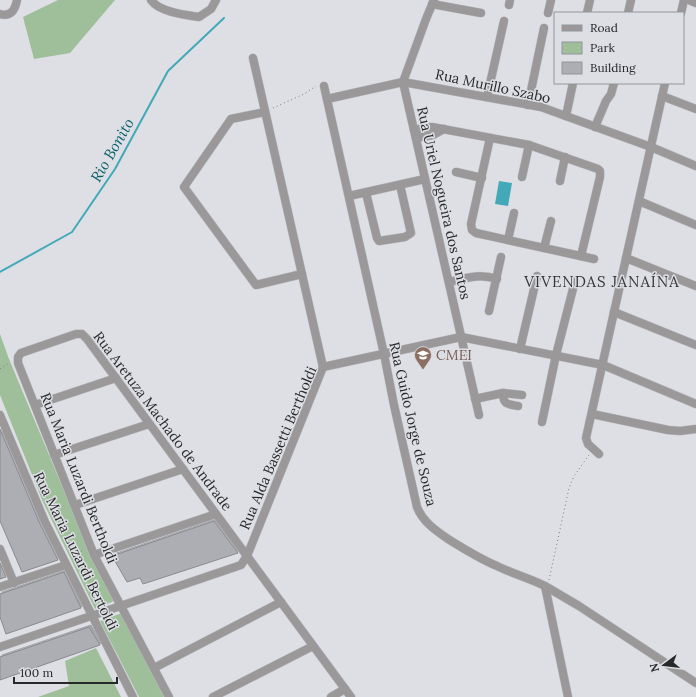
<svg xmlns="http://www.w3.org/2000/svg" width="696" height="697" font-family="Lora,serif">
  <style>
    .green { fill: #9ebf9a }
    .water { fill: #43a8b7 }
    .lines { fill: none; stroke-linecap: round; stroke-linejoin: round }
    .stream { stroke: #43a8b7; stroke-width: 2 }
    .building { fill: #acaeb3; stroke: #888a8e; filter: url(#shadow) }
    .minor-casing { stroke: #b9babf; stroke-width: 9 }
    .path { stroke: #797b7d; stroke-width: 1; stroke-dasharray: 1 3; stroke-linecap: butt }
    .minor { stroke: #9b9899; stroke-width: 8 }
    .labels { text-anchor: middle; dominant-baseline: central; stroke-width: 3; stroke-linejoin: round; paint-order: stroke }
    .street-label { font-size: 14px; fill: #272829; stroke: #dddfe4 }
    .education-label { font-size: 14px; fill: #785e54; stroke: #dddfe4; text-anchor: start }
    .water-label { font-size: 15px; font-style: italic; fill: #09606a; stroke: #dddfe4 }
    .neighbourhood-label { font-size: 15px; letter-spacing: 1px; fill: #35373a; stroke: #dddfe4 }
  </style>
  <defs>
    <filter id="shadow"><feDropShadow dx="2" dy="-2" stdDeviation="0" flood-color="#0004"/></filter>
  </defs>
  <rect width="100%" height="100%" fill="#dddfe4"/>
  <g class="green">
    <polygon points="58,0 115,0 70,53 34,59 23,17"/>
    <polygon points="0,334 9,359 92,558 114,601 95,609 43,502 0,395"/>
    <polygon points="122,613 164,697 139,697 100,621"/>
    <polygon points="96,648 121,697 38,697 69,686 65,661"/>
  </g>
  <polygon class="water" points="499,181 512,183 508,206 495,204"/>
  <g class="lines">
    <polyline class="stream" points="0,272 72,232 115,169 168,71 224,18"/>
  </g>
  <g class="building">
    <polygon points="0,429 40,524 58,560 22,572 0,521"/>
    <polygon points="214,521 238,553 143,584 140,578 127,582 112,556"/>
    <polygon points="0,563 6,577 0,579"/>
    <polygon points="64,572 81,608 6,634 0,617 0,594"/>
    <polygon points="89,627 100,645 0,680 0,657"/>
  </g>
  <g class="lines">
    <g class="minor-casing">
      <g id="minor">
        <path d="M 151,0 C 159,12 186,15 199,17 L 211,9 L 216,0"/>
        <polyline points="434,0 426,19 403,82 479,415"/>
        <polyline points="689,0 696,3"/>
        <polyline points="432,4 481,13"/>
        <polyline points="509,5 510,0"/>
        <polyline points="548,13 551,0"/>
        <polyline points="587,13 590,0"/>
        <polyline points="628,13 631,0"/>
        <polyline points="681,13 684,0"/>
        <path d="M 0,14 C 11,17 15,10 17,0"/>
        <polyline points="253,58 323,367"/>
        <path d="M 324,86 L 384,354 L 394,405 L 417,507 C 423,522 435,530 448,539 C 464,549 480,559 497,566 C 513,574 529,578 545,586 L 568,697"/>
        <polyline points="662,96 696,109"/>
        <polyline points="487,97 504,21"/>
        <polyline points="327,99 403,82 541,107 651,147 696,166"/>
        <polyline points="528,105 544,28"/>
        <polyline points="265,112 231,119 184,187 256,285 302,274"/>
        <polyline points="566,116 573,83"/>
        <polyline points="595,127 606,101 611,94 614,83"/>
        <polyline points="414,130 432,127 529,145 598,169 600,171 600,177 581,256"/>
        <polyline points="416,138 433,135 444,129"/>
        <polyline points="490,138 471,224 472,230 476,233 594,259"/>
        <polyline points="456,172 482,178"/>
        <polyline points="522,177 529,145"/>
        <polyline points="560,181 565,157"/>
        <polyline points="366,193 377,238 379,241 405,237 411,233 400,185"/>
        <polyline points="349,196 425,179"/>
        <polyline points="639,201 696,225"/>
        <polyline points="508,240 514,213"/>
        <polyline points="544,248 551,221"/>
        <polyline points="626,258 696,286"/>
        <path d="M 449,282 C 466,278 479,273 497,279"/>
        <polyline points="489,311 501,257"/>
        <polyline points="614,312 696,345"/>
        <polyline points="520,349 537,276"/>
        <path d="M 503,393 C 503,405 508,404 518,406"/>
        <polyline points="475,399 503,393 522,395"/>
        <polyline points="35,405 116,378"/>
        <polyline points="592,414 668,430 680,431 696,429"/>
        <polyline points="0,415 45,522 133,697"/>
        <polyline points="542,422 556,355 575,281"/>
        <polyline points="599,454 588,444 586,438 665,83"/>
        <polyline points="54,455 149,424"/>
        <polyline points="75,505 183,469"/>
        <polyline points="0,549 14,583"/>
        <polyline points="94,555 216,514"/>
        <polyline points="545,586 579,606 696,683"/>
        <polyline points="0,587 66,565"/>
        <polyline points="0,647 241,565 247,556 323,367 461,337 603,365 696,404"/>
        <polyline points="154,668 281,602"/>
        <polyline points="169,697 94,555 18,363 18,357 21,353 76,334 82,334 87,339 351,697"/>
        <polyline points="213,697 313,646"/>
        <polyline points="331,697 345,689"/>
      </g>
    </g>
    <g class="path">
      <polyline points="273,108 304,94 316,86"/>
      <polyline points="0,369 9,363"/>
      <polyline points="72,559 83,550"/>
      <polyline points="549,580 569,488 574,476 589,455"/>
    </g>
    <use href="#minor" class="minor"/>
  </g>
  <defs>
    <g id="school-pin" transform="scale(0.9)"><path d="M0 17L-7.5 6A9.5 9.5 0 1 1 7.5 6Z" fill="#8d6e63" stroke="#dddfe4"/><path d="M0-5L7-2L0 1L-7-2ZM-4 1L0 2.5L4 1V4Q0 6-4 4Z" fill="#fff"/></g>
  </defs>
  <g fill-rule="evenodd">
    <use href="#school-pin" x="423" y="355"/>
  </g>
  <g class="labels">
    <g class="street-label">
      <text transform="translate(493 86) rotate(12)">Rua Murillo Szabo</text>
      <text transform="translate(444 203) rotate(77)">Rua Uriel Nogueira dos Santos</text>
      <text transform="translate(163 421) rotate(53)">Rua Aretuza Machado de Andrade</text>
      <text transform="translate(413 424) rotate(77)">Rua Guido Jorge de Souza</text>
      <text transform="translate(278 448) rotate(-67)">Rua Alda Bassetti Bertholdi</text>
      <text transform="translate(79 478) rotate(68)">Rua Maria Luzardi Bertholdi</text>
      <text transform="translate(76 551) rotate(64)">Rua Maria Luzardi Bertoldi</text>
    </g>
    <g class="education-label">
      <text x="436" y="355">CMEI</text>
    </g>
    <g class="water-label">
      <text transform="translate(112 150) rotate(-60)">Rio Bonito</text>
    </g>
    <g class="neighbourhood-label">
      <text x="602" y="281">VIVENDAS JANAÍNA</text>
    </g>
  </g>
  <rect x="554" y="12" width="130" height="72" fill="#dddfe4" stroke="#949699"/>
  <rect x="562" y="25" width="20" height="6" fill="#9b9899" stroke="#949699"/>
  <text x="590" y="32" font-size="12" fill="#272829">Road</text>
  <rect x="562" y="42" width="20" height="12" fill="#9ebf9a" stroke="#949699"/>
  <text x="590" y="52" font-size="12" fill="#272829">Park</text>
  <rect x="562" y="62" width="20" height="12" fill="#acaeb3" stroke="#949699"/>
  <text x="590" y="72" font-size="12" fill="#272829">Building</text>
  <g transform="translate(664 665) rotate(255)" stroke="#dddfe4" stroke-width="3" paint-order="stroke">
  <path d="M0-3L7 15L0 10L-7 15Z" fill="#272829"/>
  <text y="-6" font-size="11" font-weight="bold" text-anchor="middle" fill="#272829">N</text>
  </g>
  <path d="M14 677v6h103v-6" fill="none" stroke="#272829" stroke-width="2"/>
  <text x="20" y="677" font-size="12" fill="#272829" stroke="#dddfe4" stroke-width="3" paint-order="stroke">100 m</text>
</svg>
